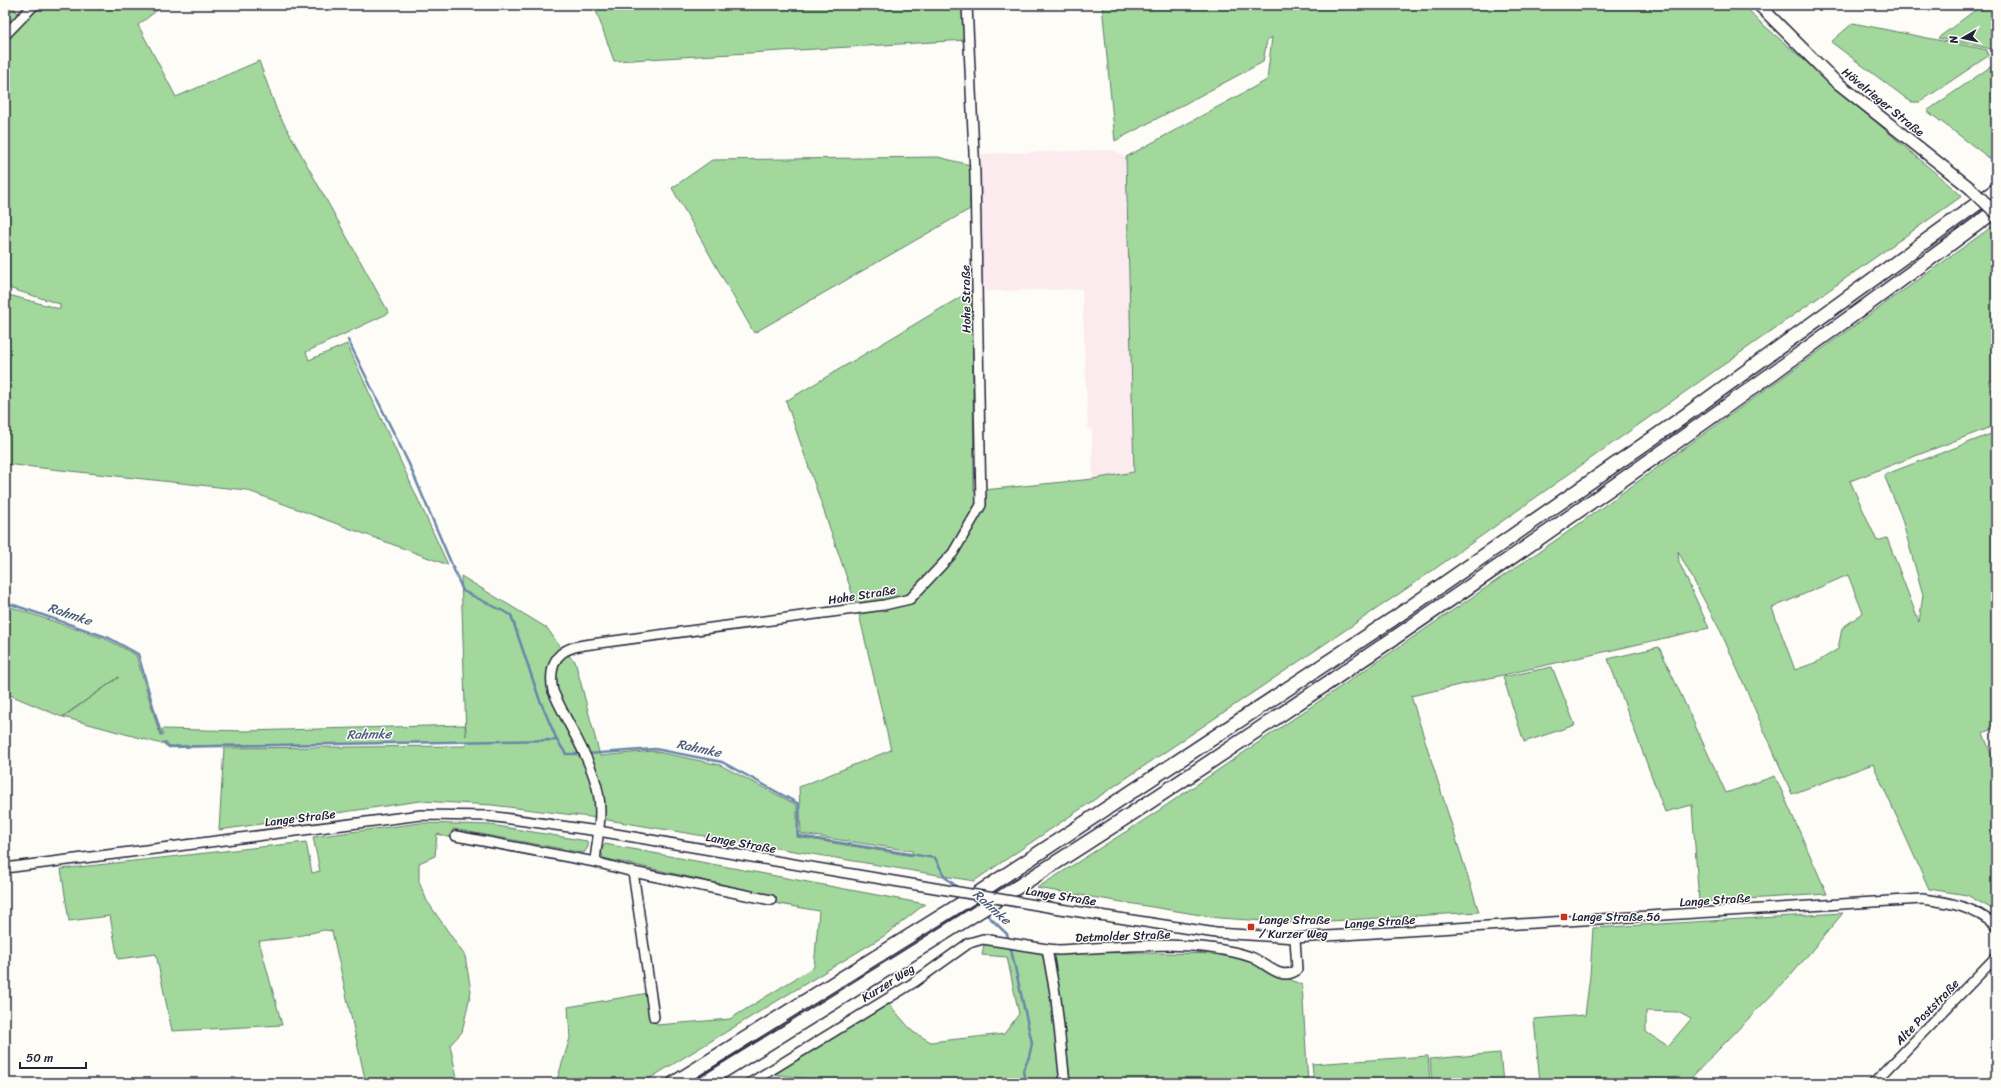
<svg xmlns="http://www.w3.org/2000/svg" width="2001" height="1088" font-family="Sriracha,sans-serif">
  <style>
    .built { fill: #fbeaee }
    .green { fill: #a2d89c; stroke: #627d6c; fill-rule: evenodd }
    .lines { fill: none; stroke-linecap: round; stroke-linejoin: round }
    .stream { stroke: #6986aa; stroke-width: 2.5 }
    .minor-casing { stroke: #22223b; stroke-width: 12 }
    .major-casing { stroke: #22223b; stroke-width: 14 }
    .highway-casing { stroke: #22223b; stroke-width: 16 }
    .minor { stroke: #fdfcf7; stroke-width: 9 }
    .major { stroke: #fdfcf7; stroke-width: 11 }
    .highway { stroke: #fdfcf7; stroke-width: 13 }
    .minor-bridge-casing { stroke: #22223b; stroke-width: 12; stroke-linecap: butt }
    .major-bridge-casing { stroke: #22223b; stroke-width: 14; stroke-linecap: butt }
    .minor-bridge { stroke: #fdfcf7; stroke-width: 9 }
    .major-bridge { stroke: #fdfcf7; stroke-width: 11 }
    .poi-dot { fill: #c8321e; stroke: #fdfcf7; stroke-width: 1.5 }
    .labels { text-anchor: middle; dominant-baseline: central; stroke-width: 3; stroke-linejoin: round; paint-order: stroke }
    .street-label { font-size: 12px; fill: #22223b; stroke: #fdfcf7 }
    .poi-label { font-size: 12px; fill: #22223b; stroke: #fdfcf7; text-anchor: start }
    .water-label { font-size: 13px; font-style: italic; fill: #4c5c7c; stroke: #fdfcf7 }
  </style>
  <rect width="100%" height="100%" fill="#fdfcf7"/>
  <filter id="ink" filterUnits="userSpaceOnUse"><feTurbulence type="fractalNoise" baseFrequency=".025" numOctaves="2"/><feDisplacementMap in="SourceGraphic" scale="8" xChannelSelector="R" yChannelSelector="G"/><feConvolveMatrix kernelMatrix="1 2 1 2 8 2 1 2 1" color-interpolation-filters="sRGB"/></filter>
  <g filter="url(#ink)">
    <polygon class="built" points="1113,150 1125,157 1134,472 1093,479 1092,429 1088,428 1082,289 987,291 980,285 978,180 981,154"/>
    <g class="green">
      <polygon points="5,5 12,5 19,15 5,30"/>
      <polygon points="39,5 164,5 138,25 176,97 259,61 277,111 389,313 306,352 309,360 347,344 448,565 246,490 5,464 5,294 60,309 60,304 5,287 5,42"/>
      <polygon points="594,5 965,5 967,40 614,61"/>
      <polygon points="1102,5 1744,5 1760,22 1962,196 1412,585 974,881 590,817 492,805 420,801 219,830 224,748 466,746 466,742 169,746 166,742 162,742 162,744 63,717 119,677 62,717 5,693 5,605 108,640 136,655 160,735 163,735 162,729 246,731 465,725 466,736 461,576 547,628 563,651 575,661 600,756 653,751 720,765 797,805 797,837 913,856 912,851 801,834 799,787 891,750 858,610 786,401 972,290 974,491 1093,479 1134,472 1126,157 1267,80 1272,37 1267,40 1263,62 1115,141"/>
      <polygon points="1982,5 1996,5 1996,50 1938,38"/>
      <polygon points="1853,23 1987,50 1988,56 1920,102 1911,102 1831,42"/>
      <polygon points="1996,63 1996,163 1927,111"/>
      <polygon points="938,157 970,165 970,209 754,333 672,188 712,160"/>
      <path d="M 1993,226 L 1996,230 L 1996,379 L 1989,382 L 1996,401 L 1996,425 L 1850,481 L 1877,541 L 1887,538 L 1919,622 L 1923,595 L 1901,516 L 1884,475 L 1996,432 L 1996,727 L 1983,733 L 1996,767 L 1996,911 L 1967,895 L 1929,889 L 1873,764 L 1792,794 L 1721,632 L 1678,551 L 1679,562 L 1709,628 L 1411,696 L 1479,912 L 1296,923 L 1219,918 L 1037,888 L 1152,815 L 1565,534 ZM 1848,575 L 1863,613 L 1842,628 L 1838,649 L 1817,662 L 1795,670 L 1772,608 Z"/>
      <polygon points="1659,647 1726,793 1775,776 1827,894 1699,902 1692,805 1665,812 1608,659"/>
      <polygon points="1552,667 1575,725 1524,742 1503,677"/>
      <polygon points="420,823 491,825 587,841 588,847 584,853 453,829 451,838 437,834 435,856 419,863 419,882 427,901 465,956 471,991 462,1032 450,1045 458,1083 366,1083 332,931 324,930 289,938 259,941 282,1025 172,1031 156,954 118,959 110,916 69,921 61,869 306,842 312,873 320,871 313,837"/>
      <polygon points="605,844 925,904 884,936 642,1083 556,1083 570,1038 568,1007 654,992 657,1025 730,1019 814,967 819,911 774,903 775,896 603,858 601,850"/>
      <path d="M 1843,913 L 1793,973 L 1686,1083 L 1540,1083 L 1534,1019 L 1585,1015 L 1590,976 L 1593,928 ZM 1646,1011 L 1678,1012 L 1691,1019 L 1668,1046 L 1646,1032 Z"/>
      <polygon points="984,944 1062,952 1234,954 1302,985 1308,1083 842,1083 772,1074 888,1003 913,1032 931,1042 1004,1034 1019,1014 1007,957 982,955"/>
      <polygon points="1500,1053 1503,1083 1432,1083 1430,1059"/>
      <polygon points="1428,1056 1430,1083 1314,1083 1312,1064"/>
    </g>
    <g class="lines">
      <g class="stream">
        <polyline points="348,340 409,464 463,591 511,615 539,698 557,740"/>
        <polyline points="5,602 109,638 138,654 161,734"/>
        <polyline points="164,743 169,747 557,740 566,754 582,754"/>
        <polyline points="587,754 655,749 722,762 799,804 798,836 935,858 945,877 958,888"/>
        <polyline points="985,913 1007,934 1009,940"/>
        <polyline points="1010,945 1032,1043 1029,1057 1023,1070 1025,1083"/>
      </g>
      <g class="minor-casing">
        <g id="minor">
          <polyline points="5,35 34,5"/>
          <polyline points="456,836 595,862"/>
          <polyline points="5,868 421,815 489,816 598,831 917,885"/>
          <polyline points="633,872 654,1017"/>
          <path d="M 771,900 L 633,872 L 595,862 C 597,839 603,814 598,792 C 592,760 566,722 553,691 C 550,678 551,658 565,651 C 570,648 578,646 584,645 L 884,605 L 910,599 L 953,553 L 981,505 L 975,174 L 967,5"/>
          <path d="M 1054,908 L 1216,933 L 1295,938 L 1922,899 C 1949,902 1975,907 1996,926"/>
          <polyline points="750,1083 913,983 969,943 983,939 1047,949"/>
          <path d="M 1065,1083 L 1056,999 L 1047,949 L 1059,950 C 1120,947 1193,938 1251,957 C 1267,963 1280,982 1297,970 L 1295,938"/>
          <polyline points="1874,1083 1996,957"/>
        </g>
      </g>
      <g class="major-casing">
        <polyline id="major" points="1759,5 1834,80 1970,188"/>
      </g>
      <g class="highway-casing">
        <g id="highway">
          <polyline points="674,1083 980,892 1393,619 1679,420 1996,190"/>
          <path d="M 704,1083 C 852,991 1002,899 1148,803 C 1436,613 1719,416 1996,210"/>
        </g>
      </g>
      <use href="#minor" class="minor"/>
      <use href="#major" class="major"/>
      <use href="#highway" class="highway"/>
      <g class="minor-bridge-casing">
        <polyline id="minor-bridge" points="917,885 1054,908"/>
      </g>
      <g class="major-bridge-casing">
        <polyline id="major-bridge" points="1970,188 1996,213"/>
      </g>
      <use href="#minor-bridge" class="minor-bridge"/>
      <use href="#major-bridge" class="major-bridge"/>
    </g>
  </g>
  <g class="poi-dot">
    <rect x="1560" y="913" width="8" height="8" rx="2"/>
    <rect x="1247" y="923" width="8" height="8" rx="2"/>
  </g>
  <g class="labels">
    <g class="street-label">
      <text transform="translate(1883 102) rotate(39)">Hövelrieger Straße</text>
      <text transform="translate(966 299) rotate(-91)">Hohe Straße</text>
      <text transform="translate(862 595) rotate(-9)">Hohe Straße</text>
      <text transform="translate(300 818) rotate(-7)">Lange Straße</text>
      <text transform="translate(741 843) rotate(10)">Lange Straße</text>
      <text transform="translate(1061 896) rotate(9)">Lange Straße</text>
      <text transform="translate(1715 900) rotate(-4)">Lange Straße</text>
      <text transform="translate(1380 922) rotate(-4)">Lange Straße</text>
      <text transform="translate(1123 936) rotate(-2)">Detmolder Straße</text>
      <text transform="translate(888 983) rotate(-32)">Kurzer Weg</text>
      <text transform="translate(1927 1012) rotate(-46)">Alte Poststraße</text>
    </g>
    <g class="poi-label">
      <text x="1572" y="917">Lange Straße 56</text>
      <text x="1259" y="920">Lange Straße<tspan x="1259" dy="14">/ Kurzer Weg</tspan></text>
    </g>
    <g class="water-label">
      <text transform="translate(70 614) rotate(19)">Rahmke</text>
      <text transform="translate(369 734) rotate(-1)">Rahmke</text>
      <text transform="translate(699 748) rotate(12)">Rahmke</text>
      <text transform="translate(992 907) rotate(42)">Rahmke</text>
    </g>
  </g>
  <rect width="2001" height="1088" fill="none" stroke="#fdfcf7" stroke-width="20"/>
  <rect x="10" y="10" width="1981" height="1068" fill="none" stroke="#22223b" stroke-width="1.5" filter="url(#ink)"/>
  <g transform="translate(1963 38) rotate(261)" stroke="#fdfcf7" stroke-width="3" paint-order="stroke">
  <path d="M0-3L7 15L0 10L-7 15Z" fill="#22223b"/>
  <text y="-6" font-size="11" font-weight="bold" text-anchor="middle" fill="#22223b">N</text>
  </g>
  <path d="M20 1062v6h66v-6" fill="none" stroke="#22223b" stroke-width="2"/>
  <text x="26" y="1062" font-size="12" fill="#22223b" stroke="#fdfcf7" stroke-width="3" paint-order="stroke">50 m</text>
</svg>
